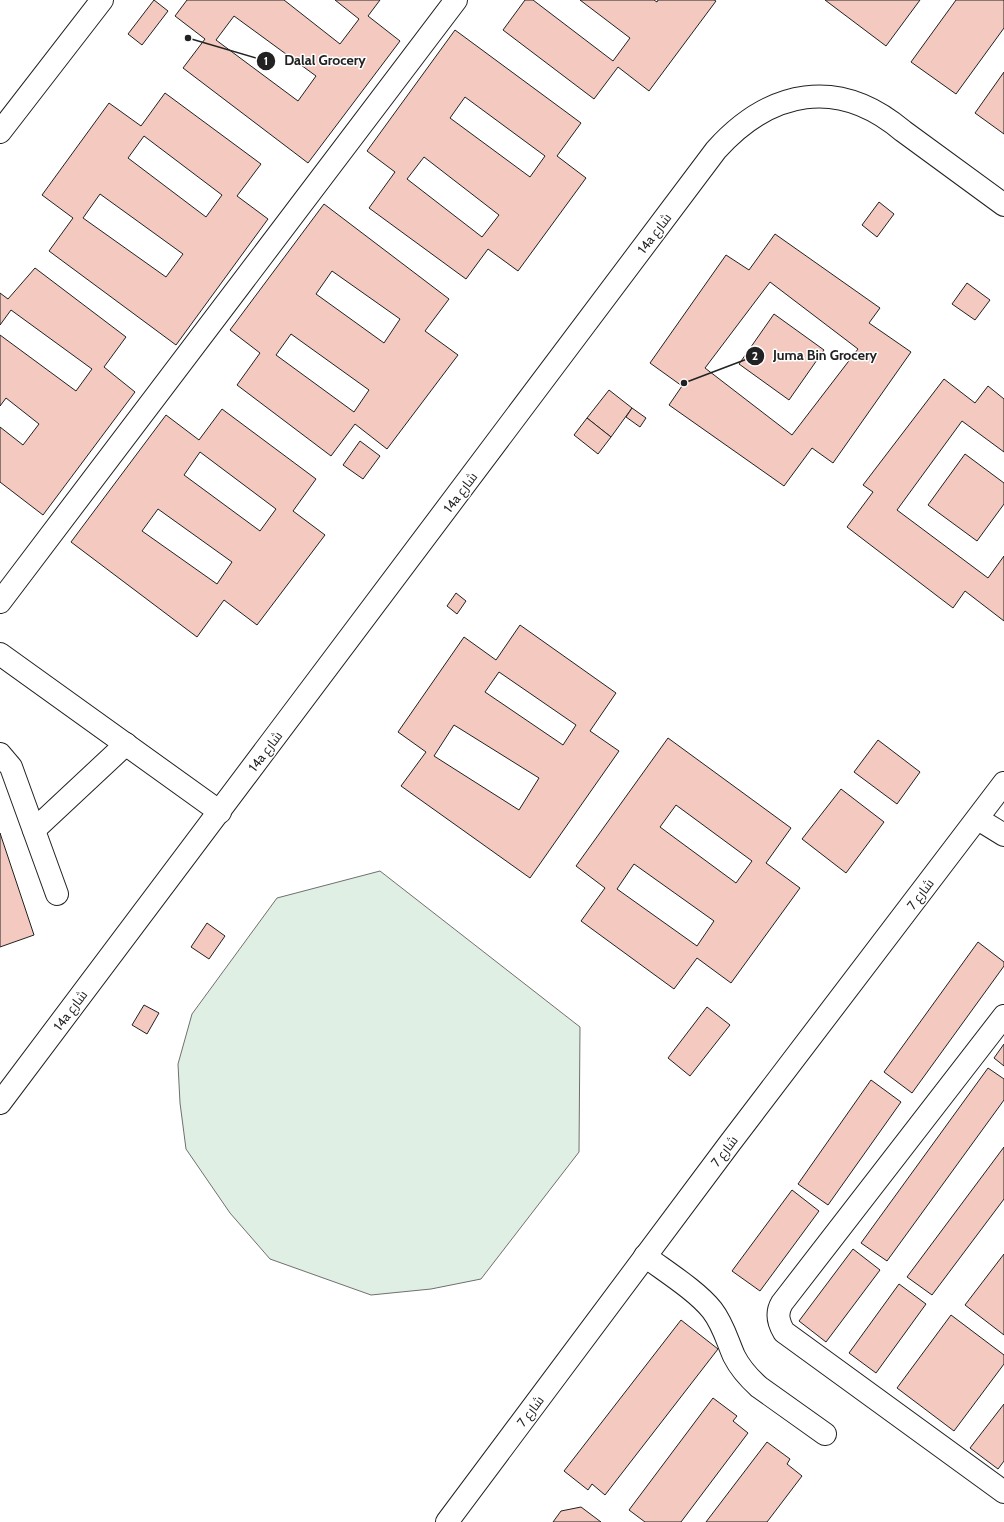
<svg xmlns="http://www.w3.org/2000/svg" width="1004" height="1522" font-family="Cabin,Cairo,sans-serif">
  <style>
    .green { fill: #e0efe3; stroke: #6f6f6f }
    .building { fill: #f3c9c0; stroke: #222; fill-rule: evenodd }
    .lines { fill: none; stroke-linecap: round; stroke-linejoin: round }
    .minor-casing { stroke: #222; stroke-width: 24 }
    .minor { stroke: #fff; stroke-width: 22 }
    .labels { text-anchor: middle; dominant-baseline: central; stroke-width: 3; stroke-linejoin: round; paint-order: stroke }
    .street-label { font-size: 13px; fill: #222; stroke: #fff }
    .leader { fill: none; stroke: #222; stroke-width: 1.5 }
    .callout-dot { fill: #222; stroke: #fff; stroke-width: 1.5 }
    .mark-label { font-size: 12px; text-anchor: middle; font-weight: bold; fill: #fff }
    .callout-label { font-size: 14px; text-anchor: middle; font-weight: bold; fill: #222; stroke: #fff; stroke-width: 3; stroke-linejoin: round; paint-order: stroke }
  </style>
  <rect width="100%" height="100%" fill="#fff"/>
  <polygon class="green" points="380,871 580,1027 579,1152 481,1279 431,1289 371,1295 270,1259 230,1213 186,1149 180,1103 178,1064 192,1014 277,898"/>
  <g class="building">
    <polygon points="154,0 168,11 142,45 128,34"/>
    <path d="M 187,0 L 284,0 L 340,44 L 359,19 L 335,0 L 380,0 L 368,16 L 400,41 L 308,163 L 183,68 L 205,39 L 175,16 ZM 234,16 L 316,76 L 298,101 L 216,40 Z"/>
    <polygon points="525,0 533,0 613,61 630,38 580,0 654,0 657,2 658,0 714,0 716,1 649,91 618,67 594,99 503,30"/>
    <polygon points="825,0 920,0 886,46"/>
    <polygon points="956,0 1004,0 1004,28 956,94 911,62"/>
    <path d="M 455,30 L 581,123 L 557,156 L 586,178 L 518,271 L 488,249 L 466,279 L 369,208 L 395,172 L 367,151 ZM 465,97 L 545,156 L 530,177 L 450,118 ZM 424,157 L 499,215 L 482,237 L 407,179 Z"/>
    <polygon points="1004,72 1004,134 975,113"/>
    <path d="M 165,93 L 261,164 L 237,196 L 268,219 L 176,345 L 49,251 L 73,218 L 42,195 L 109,103 L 141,126 ZM 144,136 L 222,195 L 206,217 L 128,158 ZM 100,194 L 183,254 L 166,277 L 83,218 Z"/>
    <polygon points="879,202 894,214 877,237 862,225"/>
    <path d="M 324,204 L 449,299 L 425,331 L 458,355 L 387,449 L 355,424 L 331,456 L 237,385 L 260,353 L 230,330 ZM 332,271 L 400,319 L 384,343 L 316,294 ZM 291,334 L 369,390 L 354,412 L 276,355 Z"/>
    <path d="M 775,234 L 880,308 L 869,323 L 911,352 L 833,463 L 812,448 L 784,486 L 669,405 L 682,386 L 650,363 L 726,255 L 749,270 ZM 770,282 L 858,349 L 792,435 L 705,368 Z"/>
    <polygon points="35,268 126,337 104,367 135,392 43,515 0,482 0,427 23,445 39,424 6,398 0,406 0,335 76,391 92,369 11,310 0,325 0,293 8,299"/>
    <polygon points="967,283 990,300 975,320 952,304"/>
    <polygon points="774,314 824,350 789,400 739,364"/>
    <polygon points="944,379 975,403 988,386 1004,399 1004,452 962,421 897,510 988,578 1004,556 1004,621 965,591 953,608 847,527 873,492 863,485"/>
    <polygon points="609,390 632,408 611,437 587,418"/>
    <polygon points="632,408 646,418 640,427 626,417"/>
    <path d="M 222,409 L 316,479 L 293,511 L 325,535 L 257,625 L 224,600 L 197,637 L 71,542 L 166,415 L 199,440 ZM 200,452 L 276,509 L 260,531 L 184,475 ZM 158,509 L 232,562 L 217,584 L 142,531 Z"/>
    <polygon points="587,418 611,437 598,454 574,435"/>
    <polygon points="360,441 380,456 363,479 343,465"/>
    <polygon points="965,454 1004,483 1004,504 977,541 928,505"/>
    <polygon points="456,593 466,601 457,614 447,606"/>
    <path d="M 520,625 L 616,693 L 590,731 L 619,751 L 530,878 L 401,786 L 426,752 L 398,732 L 464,637 L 496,660 ZM 499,672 L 576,725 L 563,745 L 485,692 ZM 454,725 L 539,778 L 519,810 L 434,756 Z"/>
    <path d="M 668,738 L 791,828 L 766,863 L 800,888 L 731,983 L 697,958 L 674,989 L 581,921 L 605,888 L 576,866 ZM 676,805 L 752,861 L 736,883 L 660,827 ZM 634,864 L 714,921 L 697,946 L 617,889 Z"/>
    <polygon points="878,740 920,772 897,804 854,772"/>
    <polygon points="841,789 884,822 846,873 802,839"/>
    <polygon points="0,833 34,935 0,947"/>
    <polygon points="207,923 225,936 209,959 191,947"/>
    <polygon points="978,942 1004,962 1004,966 912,1093 884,1072"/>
    <polygon points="144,1005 159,1013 147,1034 132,1025"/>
    <polygon points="707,1007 730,1025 690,1076 668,1058"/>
    <polygon points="1004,1044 1004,1066 994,1058"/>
    <polygon points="988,1068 1004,1079 1004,1100 887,1261 861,1243"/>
    <polygon points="871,1080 901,1102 828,1205 798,1184"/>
    <polygon points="1004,1147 1004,1199 932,1295 907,1277"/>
    <polygon points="792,1190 819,1211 760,1291 732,1271"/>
    <polygon points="853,1249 880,1270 826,1342 799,1321"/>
    <polygon points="1004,1254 1004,1335 965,1305"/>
    <polygon points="899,1284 926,1304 876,1373 849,1353"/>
    <polygon points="951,1315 1004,1355 1004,1364 954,1431 897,1388"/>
    <polygon points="681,1320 718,1349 605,1495 592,1484 588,1490 564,1471"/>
    <polygon points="713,1398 737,1416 733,1421 748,1433 681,1522 645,1522 629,1510"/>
    <polygon points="1004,1404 1004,1461 998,1469 970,1448"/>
    <polygon points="767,1442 790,1459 787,1464 802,1476 767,1522 706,1522"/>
    <polygon points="581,1507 601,1522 553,1522 561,1511"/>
  </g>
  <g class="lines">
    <g class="minor-casing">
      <g id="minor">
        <polyline points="0,132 102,0"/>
        <polyline points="0,602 456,0"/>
        <polyline points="0,654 220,812"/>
        <polyline points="0,754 11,767 57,894"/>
        <polyline points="978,819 1004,835"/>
        <polyline points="34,830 126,744"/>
        <path d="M 1004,1016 L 782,1303 C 776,1313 778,1322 784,1332 L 1004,1492"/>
        <path d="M 0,1103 L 716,150 C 770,90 838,76 903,131 L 1004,205"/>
        <path d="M 645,1256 C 665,1271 697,1291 712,1310 C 723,1324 727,1340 734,1356 C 740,1368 749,1378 759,1387 L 825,1434"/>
        <polyline points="447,1522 730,1143 1004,783"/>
      </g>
    </g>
    <use href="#minor" class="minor"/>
  </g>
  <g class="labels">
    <g class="street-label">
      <text transform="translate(654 233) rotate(-53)">14a شارع</text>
      <text transform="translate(460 492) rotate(-53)">14a شارع</text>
      <text transform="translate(265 751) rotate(-53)">14a شارع</text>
      <text transform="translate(920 894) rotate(-53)">شارع 7</text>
      <text transform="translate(70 1010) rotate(-53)">14a شارع</text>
      <text transform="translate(724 1151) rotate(-53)">شارع 7</text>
      <text transform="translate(530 1411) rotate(-53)">شارع 7</text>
    </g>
  </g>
  <path class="leader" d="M188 38L266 61M684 383L755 356"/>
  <g class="callout-dot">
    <circle cx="188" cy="38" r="4"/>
    <circle cx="684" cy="383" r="4"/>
    <circle cx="266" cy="61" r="10"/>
    <circle cx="755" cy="356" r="10"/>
  </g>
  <g class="mark-label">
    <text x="266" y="65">1</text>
    <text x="755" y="360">2</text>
  </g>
  <g class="callout-label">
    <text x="325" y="65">Dalal Grocery</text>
    <text x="825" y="360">Juma Bin Grocery</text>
  </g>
</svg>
